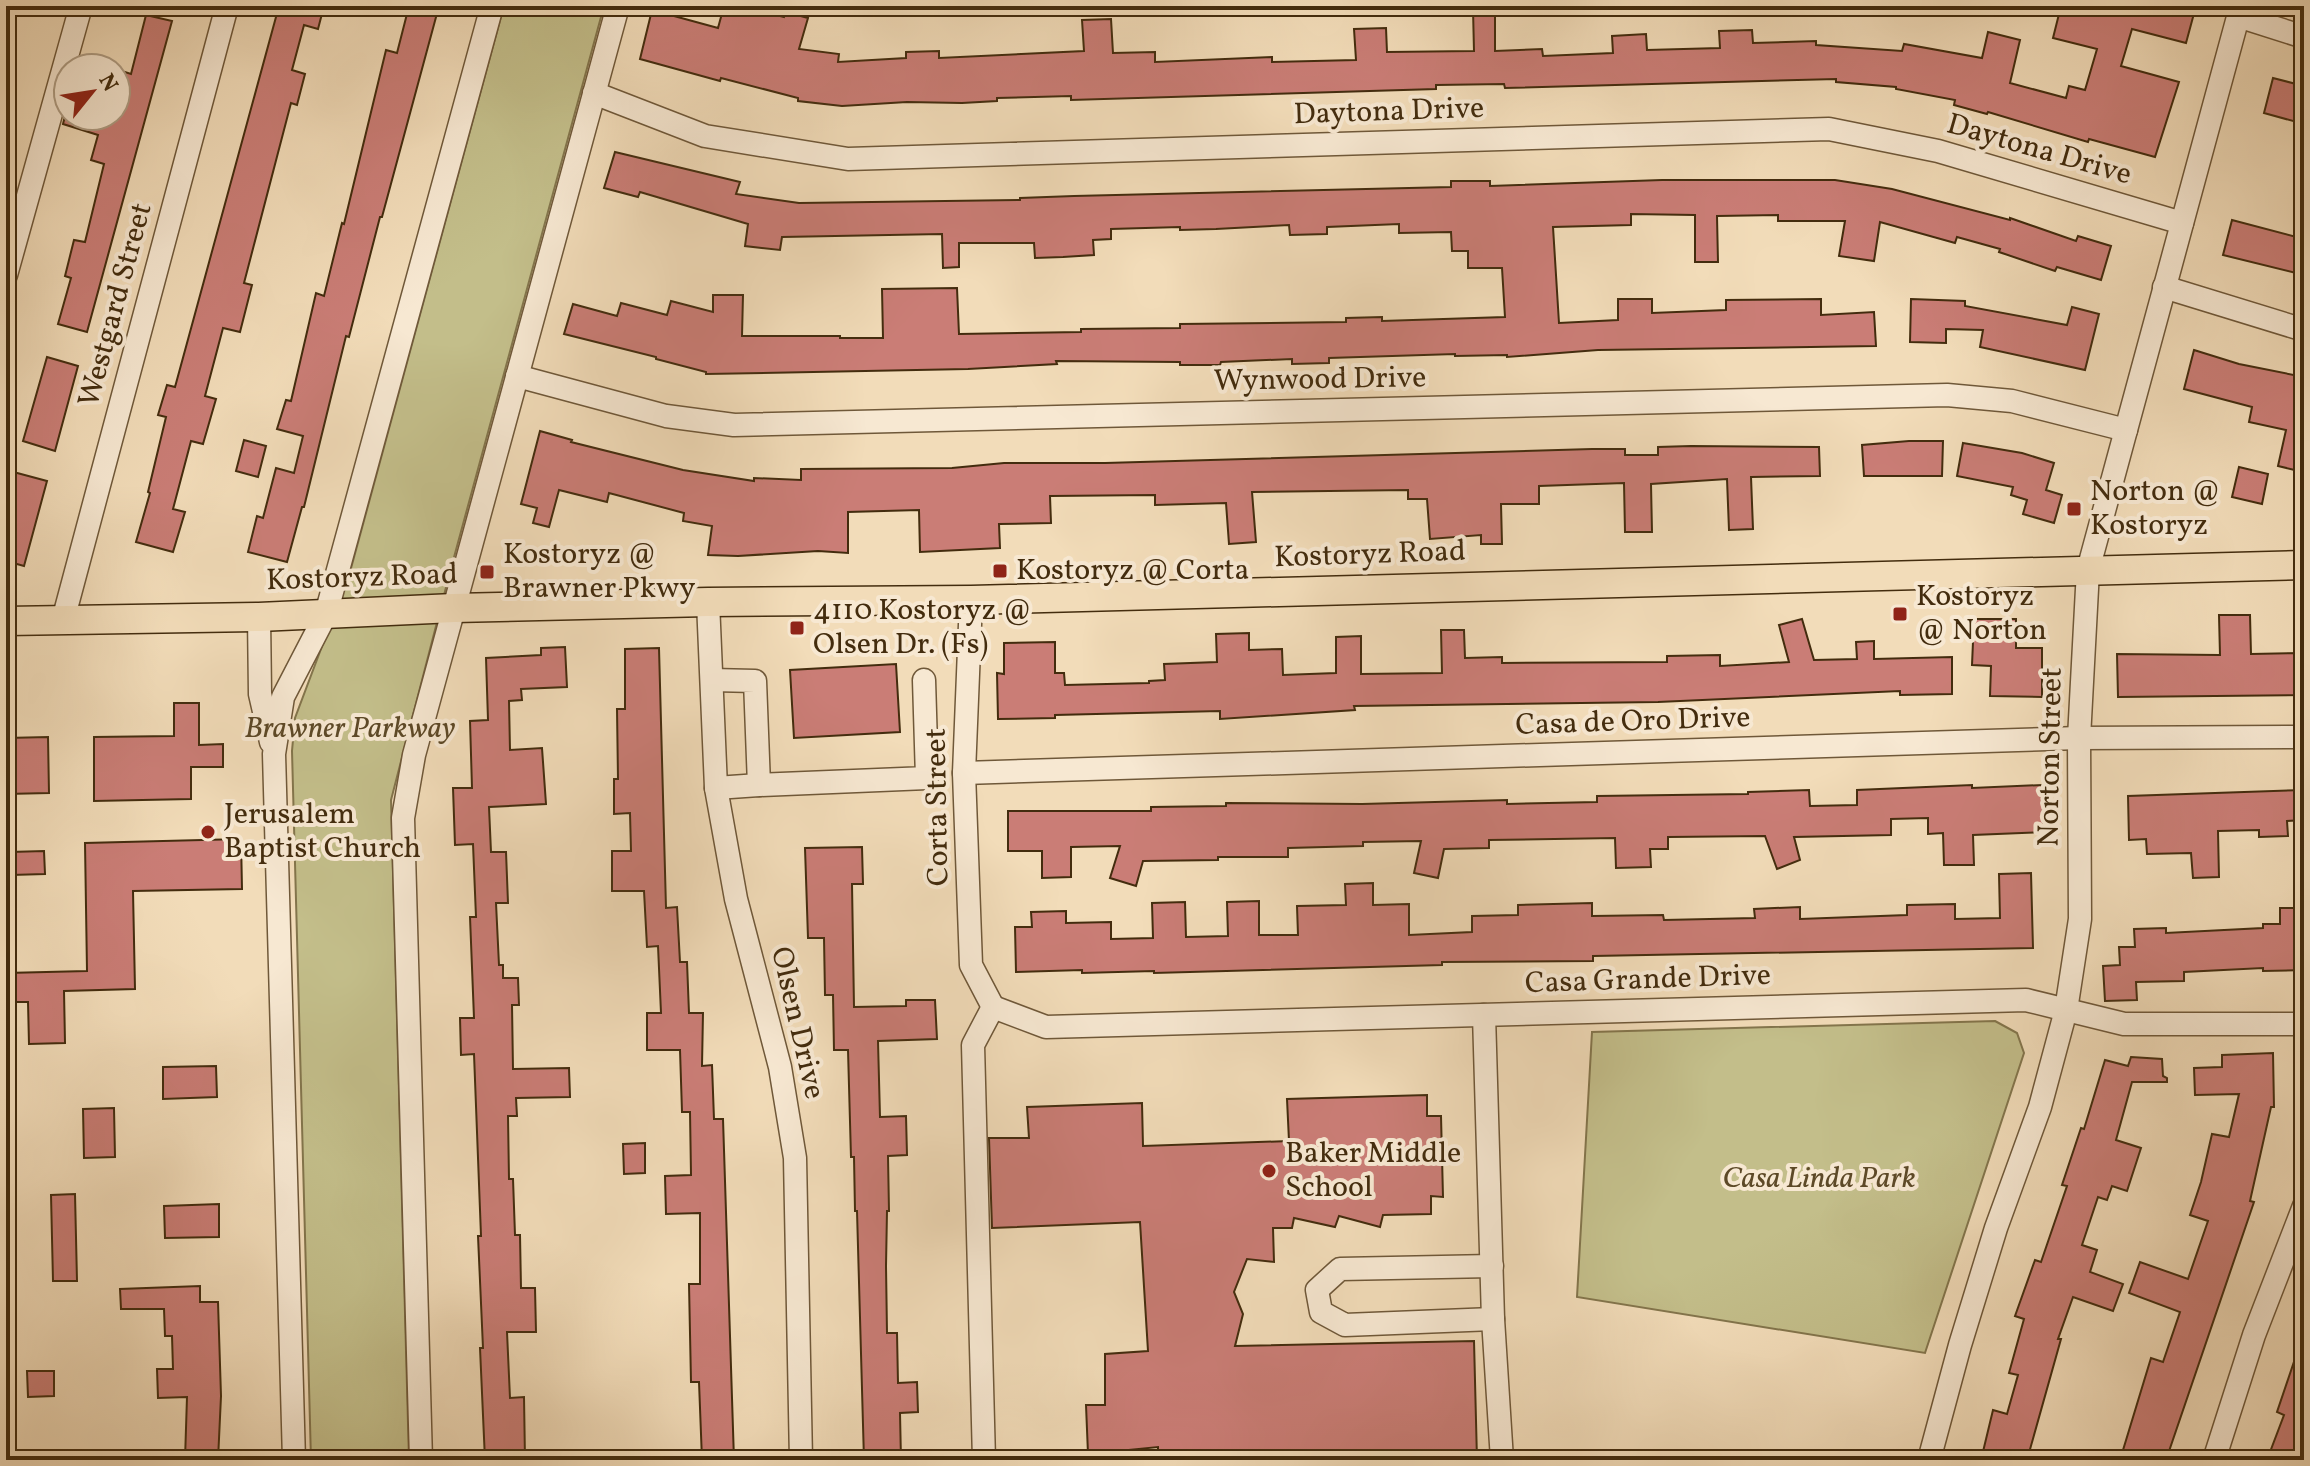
<svg xmlns="http://www.w3.org/2000/svg" width="2310" height="1466" font-family="Vollkorn,serif">
  <style>
    .green { fill: #c3be8a; stroke: #83754c; stroke-width: 2 }
    .building { fill: #ca7d76; stroke: #432c0e; stroke-width: 2 }
    .lines { fill: none; stroke-linecap: round; stroke-linejoin: round }
    .minor-casing { stroke: #6f5839; stroke-width: 25 }
    .major-casing { stroke: #432c0e; stroke-width: 31 }
    .minor { stroke: #f7e8d2; stroke-width: 22 }
    .major { stroke: #f2dcb9; stroke-width: 28 }
    .poi-dot { fill: #8f2418; stroke: #f7e8d2; stroke-width: 3 }
    .labels { text-anchor: middle; dominant-baseline: central; stroke-width: 8; stroke-linejoin: round; paint-order: stroke }
    .street-label { font-size: 30px; fill: #432c0e; stroke: #f7e8d2 }
    .poi-label { font-size: 30px; fill: #432c0e; stroke: #f7e8d2; text-anchor: start }
    .park-label { font-size: 30px; font-style: italic; fill: #5d4927; stroke: #f7e8d2 }
  </style>
  <rect width="100%" height="100%" fill="#f2dcb9"/>
  <filter id="stains"><feTurbulence type="fractalNoise" baseFrequency=".0025" numOctaves="4"/><feColorMatrix values="0 0 0 0 .2 0 0 0 0 .09 0 0 0 0 .02 0 0 0 .5 -.17"/></filter>
  <radialGradient id="worn" r=".72"><stop offset=".6" stop-color="#630" stop-opacity="0"/><stop offset="1" stop-color="#630" stop-opacity=".3"/></radialGradient>
  <g class="green">
    <polygon points="504,6 604,6 450,572 391,800 409,1460 311,1460 292,751 295,718 350,572"/>
    <polygon points="1995,1021 2017,1033 2024,1053 1925,1353 1577,1297 1592,1032"/>
  </g>
  <g class="building">
    <polygon points="279,6 324,6 318,29 304,25 292,70 305,74 297,105 291,103 244,283 252,285 240,332 223,328 205,396 216,399 203,444 191,441 173,509 185,512 173,552 136,542 150,493 148,492 166,417 158,415 167,385 175,387"/>
    <polygon points="409,6 439,6 382,217 380,217 349,337 346,336 304,507 302,507 287,562 248,552 257,516 263,518 276,468 294,473 303,436 277,429 286,400 291,401 316,293 324,296 342,223 344,224 386,50 397,53"/>
    <polygon points="724,6 742,6 784,17 786,12 808,18 799,49 839,54 838,62 906,58 906,52 939,51 939,58 1084,51 1082,20 1111,19 1113,53 1155,52 1155,62 1272,57 1272,62 1356,60 1354,29 1386,28 1387,52 1474,51 1473,9 1495,8 1495,51 1542,49 1543,56 1613,53 1612,36 1646,34 1647,50 1720,48 1719,31 1752,30 1753,43 1816,41 1816,45 1902,51 1904,44 1982,58 1988,32 2020,40 2010,83 2066,98 2069,86 2085,90 2097,49 2053,38 2061,6 2196,6 2186,43 2132,29 2121,66 2179,82 2155,157 2089,139 2088,142 1988,112 1987,114 1954,105 1955,100 1896,89 1896,87 1836,82 1836,79 1505,88 1504,84 1436,85 1436,89 1071,100 1071,96 997,98 997,101 962,103 907,102 842,106 798,101 798,98 721,78 720,81 640,59 652,10 718,28"/>
    <polygon points="146,15 172,21 87,332 58,324 71,278 65,276 74,240 85,242 104,164 91,160 98,135 63,124 65,116 116,116 125,72 131,74"/>
    <polygon points="2273,78 2304,86 2304,124 2264,113"/>
    <polygon points="615,152 740,182 736,194 799,203 1020,200 1020,198 1074,196 1451,187 1451,181 1490,181 1490,186 1662,180 1835,180 1892,189 2010,220 2010,218 2076,241 2078,236 2111,246 2101,280 2057,267 2055,271 1999,252 2000,249 1957,237 1955,243 1880,222 1874,261 1839,256 1845,221 1778,221 1778,215 1717,216 1718,262 1695,262 1695,215 1631,214 1631,225 1553,227 1559,323 1618,320 1618,299 1652,299 1652,313 1726,310 1726,300 1821,299 1821,315 1874,312 1876,346 1598,350 1507,357 1507,355 1455,356 1455,354 1329,358 1329,363 1292,364 1292,359 1221,362 1220,365 1180,365 1180,362 1056,361 1057,364 968,369 706,374 706,372 656,359 656,357 564,334 573,304 617,316 621,303 667,315 671,301 713,312 713,295 743,295 742,336 840,336 840,338 883,338 882,289 957,288 959,334 1081,332 1081,329 1180,328 1180,324 1346,322 1346,318 1382,317 1382,321 1505,317 1502,268 1468,268 1468,251 1452,251 1451,232 1399,233 1399,224 1327,227 1327,234 1290,235 1289,225 1216,229 1180,230 1180,227 1111,229 1111,239 1093,240 1094,255 1063,257 1035,258 1034,243 959,243 959,267 943,268 942,234 782,237 780,250 745,246 748,224 640,192 638,197 604,188"/>
    <polygon points="2232,220 2304,239 2304,275 2223,255"/>
    <polygon points="1911,299 1965,301 1965,306 2067,325 2072,307 2099,314 2085,370 1980,347 1983,330 1946,329 1946,343 1910,342"/>
    <polygon points="2194,350 2239,364 2304,377 2304,449 2299,471 2278,466 2286,430 2249,422 2252,407 2184,389"/>
    <polygon points="47,357 78,366 55,451 23,441"/>
    <polygon points="540,431 572,440 571,442 683,470 754,481 754,478 801,480 801,469 952,468 1004,463 1105,463 1592,449 1625,449 1625,455 1658,455 1658,447 1691,446 1819,447 1820,476 1751,477 1753,529 1729,530 1727,479 1651,484 1652,532 1625,532 1624,483 1539,486 1539,504 1501,504 1502,544 1481,544 1481,535 1430,539 1427,499 1408,499 1408,490 1252,492 1256,542 1229,544 1226,503 1155,505 1155,495 1050,496 1051,523 999,524 1000,548 920,552 919,510 848,512 848,553 818,551 738,556 708,555 712,526 683,521 684,513 609,493 607,502 559,490 549,527 533,523 537,508 521,504"/>
    <polygon points="244,440 266,446 258,477 236,471"/>
    <polygon points="1909,441 1943,441 1942,476 1864,476 1862,445"/>
    <polygon points="1963,443 2022,453 2054,463 2046,490 2062,495 2054,523 2023,514 2027,500 2011,495 2013,487 1957,476"/>
    <polygon points="2239,467 2268,474 2262,504 2232,497"/>
    <polygon points="6,470 47,481 24,566 6,561"/>
    <polygon points="2219,615 2250,615 2251,654 2304,653 2304,695 2118,697 2117,654 2220,655"/>
    <polygon points="1802,619 1814,660 1857,659 1856,642 1874,641 1874,659 1952,657 1952,694 1900,695 1900,691 1658,702 1354,706 1355,710 1220,719 1220,711 1055,715 1055,718 998,719 997,673 1004,674 1004,643 1055,642 1055,673 1064,673 1065,685 1149,683 1149,681 1165,680 1164,664 1217,662 1216,634 1249,633 1249,650 1282,649 1283,675 1336,673 1336,637 1361,636 1361,674 1442,673 1441,630 1464,630 1465,658 1502,657 1502,663 1667,662 1667,656 1720,655 1720,666 1789,662 1779,625"/>
    <polygon points="1974,619 2016,619 2016,648 2042,648 2042,697 1990,696 1991,666 1972,665"/>
    <polygon points="565,647 567,687 521,689 522,700 509,701 510,750 542,748 546,804 489,807 491,852 506,852 508,903 496,903 499,965 503,965 503,978 518,978 519,1005 512,1005 513,1069 569,1068 570,1097 516,1098 517,1116 508,1116 509,1179 513,1179 515,1235 520,1235 521,1288 535,1288 536,1332 507,1332 510,1398 524,1397 525,1460 485,1460 480,1348 483,1348 478,1236 481,1236 474,1054 461,1055 460,1018 474,1018 470,917 476,917 473,844 455,845 453,788 472,788 470,721 488,720 486,658 541,655 541,648"/>
    <polygon points="659,648 666,908 677,907 680,962 687,962 689,1013 703,1013 702,1066 712,1065 714,1119 723,1119 734,1460 702,1460 699,1382 691,1382 689,1284 700,1284 700,1213 666,1214 665,1176 691,1175 690,1112 682,1112 680,1050 647,1050 647,1013 661,1013 658,946 647,947 644,891 612,891 612,851 631,851 630,813 614,814 614,779 618,779 617,709 625,709 625,649"/>
    <polygon points="896,664 900,732 794,738 790,670"/>
    <polygon points="174,703 199,703 199,745 223,744 223,767 191,767 191,799 94,801 94,737 174,736"/>
    <polygon points="48,737 49,793 6,794 6,738"/>
    <polygon points="1972,785 1972,788 2042,785 2044,832 1973,835 1974,865 1944,865 1943,833 1928,834 1928,818 1891,819 1891,835 1794,837 1800,860 1777,869 1765,836 1668,837 1668,849 1650,849 1651,867 1616,868 1615,838 1489,840 1489,848 1444,849 1438,878 1414,873 1421,841 1363,842 1363,846 1288,848 1288,857 1218,857 1218,860 1143,861 1136,886 1110,878 1120,846 1071,847 1071,877 1042,878 1042,851 1008,851 1008,811 1151,811 1151,807 1226,806 1226,803 1362,804 1507,800 1507,804 1597,802 1597,796 1748,794 1748,792 1809,790 1810,806 1857,805 1857,790"/>
    <polygon points="2304,790 2304,820 2287,821 2288,836 2259,837 2259,830 2218,831 2219,877 2193,878 2191,853 2147,854 2146,839 2129,840 2128,796"/>
    <polygon points="241,839 242,889 133,891 135,989 64,991 65,1043 29,1044 28,1002 6,1002 6,973 87,971 85,843"/>
    <polygon points="862,847 863,884 852,884 854,1007 906,1006 906,1000 935,1000 937,1039 878,1041 880,1117 906,1116 907,1155 888,1156 889,1211 887,1211 886,1266 887,1333 897,1333 898,1383 917,1382 918,1412 900,1413 901,1460 864,1460 857,1211 855,1211 854,1157 851,1157 848,1050 834,1050 833,995 825,995 824,938 808,938 805,848"/>
    <polygon points="44,851 45,874 11,875 10,852"/>
    <polygon points="2031,873 2033,948 1593,956 1593,961 1442,962 1442,965 1154,973 1154,971 1082,973 1082,970 1016,972 1015,927 1032,927 1031,912 1066,911 1066,923 1111,922 1111,939 1153,938 1152,903 1185,902 1186,937 1228,936 1227,902 1259,901 1259,935 1298,935 1297,906 1346,905 1345,884 1373,883 1373,905 1409,904 1409,935 1472,932 1472,916 1518,915 1518,905 1592,903 1592,916 1663,915 1664,920 1755,918 1754,909 1800,907 1800,919 1907,915 1907,905 1955,904 1955,919 2000,918 1999,874"/>
    <polygon points="2280,908 2304,908 2304,970 2263,971 2263,968 2184,972 2184,981 2136,982 2137,1000 2105,1001 2103,966 2120,965 2119,947 2135,947 2134,929 2166,928 2166,933 2263,928 2263,924 2280,924"/>
    <polygon points="2273,1053 2274,1107 2271,1107 2250,1201 2254,1202 2166,1460 2120,1460 2151,1358 2163,1362 2180,1312 2129,1293 2140,1262 2188,1279 2208,1221 2190,1215 2201,1182 2212,1134 2229,1137 2239,1094 2195,1095 2194,1068 2222,1067 2222,1055"/>
    <polygon points="2131,1057 2162,1059 2163,1076 2167,1078 2167,1082 2132,1082 2116,1140 2141,1148 2127,1191 2112,1186 2107,1200 2098,1197 2082,1245 2097,1250 2090,1272 2123,1284 2113,1311 2073,1297 2058,1339 2061,1339 2027,1460 1981,1460 1993,1410 2007,1414 2018,1375 2009,1373 2024,1319 2015,1316 2035,1260 2041,1262 2067,1186 2062,1185 2081,1128 2084,1129 2105,1060 2128,1066"/>
    <polygon points="216,1066 217,1097 163,1099 163,1067"/>
    <polygon points="1427,1095 1427,1116 1441,1116 1443,1197 1431,1196 1431,1214 1383,1215 1380,1227 1339,1216 1335,1227 1294,1218 1292,1228 1273,1228 1274,1262 1247,1259 1234,1292 1243,1314 1235,1346 1474,1341 1477,1460 1158,1460 1158,1447 1088,1454 1086,1405 1105,1405 1105,1354 1148,1351 1140,1222 992,1228 989,1138 1029,1138 1027,1107 1142,1103 1143,1146 1289,1141 1287,1099"/>
    <polygon points="114,1108 115,1157 84,1158 83,1109"/>
    <polygon points="645,1143 645,1173 624,1174 623,1144"/>
    <polygon points="75,1194 77,1281 53,1281 51,1195"/>
    <polygon points="219,1204 219,1237 165,1238 164,1206"/>
    <polygon points="200,1286 200,1302 218,1302 221,1396 218,1460 185,1460 187,1397 158,1398 157,1369 173,1369 172,1336 165,1336 164,1309 121,1309 120,1289"/>
    <polygon points="2301,1341 2304,1342 2304,1460 2267,1460 2284,1415 2277,1412"/>
    <polygon points="27,1371 54,1371 54,1396 28,1397"/>
  </g>
  <g class="lines">
    <g class="minor-casing">
      <g id="minor">
        <polyline points="2238,16 2304,37"/>
        <polyline points="594,93 705,136 848,159 1829,129 1938,151 2182,223"/>
        <polyline points="6,275 81,6"/>
        <polyline points="2164,287 2304,330"/>
        <polyline points="517,376 666,416 734,425 1947,395 2012,401 2126,430"/>
        <polyline points="971,600 964,773 971,965 993,1007"/>
        <polyline points="708,602 716,788 736,899 780,1067 795,1158 801,1460"/>
        <polyline points="259,617 260,694 271,742"/>
        <polyline points="63,620 227,6"/>
        <polyline points="712,680 755,681 759,785 927,778 924,680"/>
        <polyline points="964,773 2079,738 2304,737"/>
        <polyline points="716,788 759,785"/>
        <polyline points="993,1007 1046,1027 2026,1000 2124,1024 2304,1024"/>
        <polyline points="1484,1015 1493,1319 1502,1460"/>
        <polyline points="1492,1266 1340,1269 1317,1290 1321,1312 1345,1325 1493,1319"/>
        <polyline points="294,1460 274,754 283,697 326,614 492,6"/>
        <polyline points="421,1460 403,818 414,755 618,6"/>
        <polyline points="984,1460 973,1045 993,1007"/>
        <polyline points="1929,1460 1960,1345 1996,1228 2040,1107 2066,1010 2080,919 2079,738 2088,570 2241,6"/>
        <polyline points="2214,1460 2254,1335 2304,1206"/>
      </g>
    </g>
    <g class="major-casing">
      <polyline id="major" points="6,621 259,617 454,608 708,602 971,600 2304,565"/>
    </g>
    <use href="#minor" class="minor"/>
    <use href="#major" class="major"/>
  </g>
  <g class="poi-dot">
    <rect x="2066" y="501" width="16" height="16" rx="4"/>
    <rect x="992" y="563" width="16" height="16" rx="4"/>
    <rect x="479" y="564" width="16" height="16" rx="4"/>
    <rect x="1892" y="606" width="16" height="16" rx="4"/>
    <rect x="789" y="620" width="16" height="16" rx="4"/>
    <circle cx="208" cy="832" r="8"/>
    <circle cx="1269" cy="1171" r="8"/>
  </g>
  <g class="labels">
    <g class="street-label">
      <text transform="translate(1389 112) rotate(-2)">Daytona Drive</text>
      <text transform="translate(2039 150) rotate(16)">Daytona Drive</text>
      <text transform="translate(116 305) rotate(-75)">Westgard Street</text>
      <text transform="translate(1320 380) rotate(-1)">Wynwood Drive</text>
      <text transform="translate(1370 555) rotate(-2)">Kostoryz Road</text>
      <text transform="translate(362 578) rotate(-2)">Kostoryz Road</text>
      <text transform="translate(1633 722) rotate(-2)">Casa de Oro Drive</text>
      <text transform="translate(2051 757) rotate(-89)">Norton Street</text>
      <text transform="translate(938 807) rotate(-91)">Corta Street</text>
      <text transform="translate(1648 980) rotate(-2)">Casa Grande Drive</text>
      <text transform="translate(797 1023) rotate(77)">Olsen Drive</text>
    </g>
    <g class="poi-label">
      <text x="2090" y="492">Norton @<tspan x="2090" dy="34">Kostoryz</tspan></text>
      <text x="503" y="555">Kostoryz @<tspan x="503" dy="34">Brawner Pkwy</tspan></text>
      <text x="1016" y="571">Kostoryz @ Corta</text>
      <text x="1916" y="597">Kostoryz<tspan x="1916" dy="34">@ Norton</tspan></text>
      <text x="813" y="611">4110 Kostoryz @<tspan x="813" dy="34">Olsen Dr. (Fs)</tspan></text>
      <text x="224" y="815">Jerusalem<tspan x="224" dy="34">Baptist Church</tspan></text>
      <text x="1285" y="1154">Baker Middle<tspan x="1285" dy="34">School</tspan></text>
    </g>
    <g class="park-label">
      <text x="350" y="729">Brawner Parkway</text>
      <text x="1819" y="1179">Casa Linda Park</text>
    </g>
  </g>
  <rect width="2310" height="1466" fill="none" stroke="#f2dcb9" stroke-width="32"/>
  <rect x="8" y="8" width="2294" height="1450" fill="none" stroke="#432c0e" stroke-width="4"/>
  <rect x="16" y="16" width="2278" height="1434" fill="none" stroke="#432c0e" stroke-width="2"/>
  <g transform="translate(92 92) rotate(60)"><circle r="38" fill="#f7e8d2" stroke="#af9d84" stroke-width="2"/>
  <path d="M0-6L14 30L0 20L-14 30Z" fill="#8f2418"/>
  <text y="-12" font-size="22" font-weight="bold" text-anchor="middle" fill="#432c0e">N</text>
  </g>
  <rect width="100%" height="100%" filter="url(#stains)"/>
  <rect width="100%" height="100%" fill="url(#worn)"/>
</svg>
